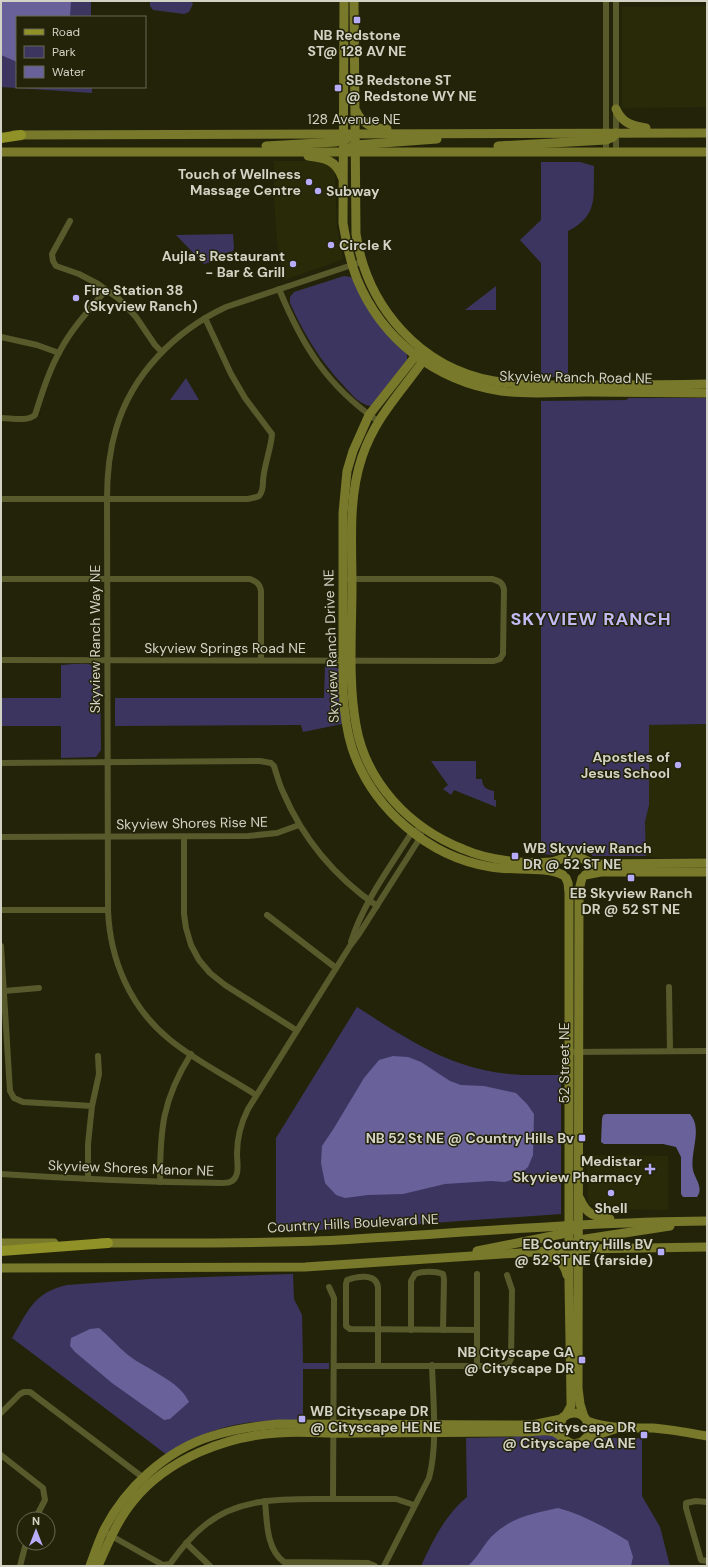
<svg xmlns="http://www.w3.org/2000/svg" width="708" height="1567" font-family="'DM Sans',sans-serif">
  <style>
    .built { fill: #292a08 }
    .green { fill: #3c355f }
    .water { fill: #696199 }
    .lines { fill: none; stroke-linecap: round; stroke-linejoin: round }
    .street { stroke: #585a2c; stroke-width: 6 }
    .secondary { stroke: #78792b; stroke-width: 9 }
    .primary { stroke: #909126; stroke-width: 10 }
    .poi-dot { fill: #b6acf8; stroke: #23230a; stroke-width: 1.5 }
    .labels { text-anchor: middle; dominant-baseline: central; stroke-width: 3; stroke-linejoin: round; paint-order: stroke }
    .poi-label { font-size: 14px; font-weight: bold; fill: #d2d3c4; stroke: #23230a; text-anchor: end }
    .street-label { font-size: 14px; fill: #d2d3c4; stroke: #23230a }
    .district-label { font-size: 18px; font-weight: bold; letter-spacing: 1px; fill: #c1baf3; stroke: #23230a }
  </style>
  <rect width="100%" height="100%" fill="#23230a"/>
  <g class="built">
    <polygon points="707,6 707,107 622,108 622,7"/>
    <polygon points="274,161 307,161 325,163 330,165 335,171 337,228 343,258 341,260 285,280 277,241 274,199"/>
    <polygon points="707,724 707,857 659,858 646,856 645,822 649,805 649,725"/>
    <polygon points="587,1155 668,1156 668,1210 605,1209 588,1204"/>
  </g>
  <g class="green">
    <polygon points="1,1 91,1 91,17 17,17 17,87 92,87 92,93 1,87"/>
    <polygon points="150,1 191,1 193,4 189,12 184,14 153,10 150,6"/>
    <path d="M 541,162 L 580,162 L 594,166 C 593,197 599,215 568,231 L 568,377 L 541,377 L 541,263 L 520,240 L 541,220 Z"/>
    <polygon points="233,234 234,248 233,251 216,256 218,260 204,264 176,235"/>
    <path d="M 344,276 L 351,277 L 407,354 L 407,360 L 371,406 C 360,405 351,394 344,386 C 320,361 304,334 290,303 L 290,297 L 294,292 Z"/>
    <polygon points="496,286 496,310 465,310"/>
    <polygon points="186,378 199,400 170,400"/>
    <polygon points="629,398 707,398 707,724 649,725 649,805 645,822 646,856 593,856 584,849 573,846 568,847 554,855 541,854 541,401 626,400"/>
    <path d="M 61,665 C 72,665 94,660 100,671 L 101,750 L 96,757 L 61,758 L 61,726 L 1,726 L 1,698 L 61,698 Z"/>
    <polygon points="325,666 332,666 339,669 342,724 303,732 301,725 115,726 115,698 324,698"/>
    <path d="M 431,761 L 476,761 L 476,779 L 482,779 C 482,787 487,790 494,791 L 494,800 L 496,800 L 496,807 L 454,790 L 451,795 L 443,789 L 448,785 Z"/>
    <path d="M 357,1007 C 401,1035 441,1063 494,1072 C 516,1076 539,1075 561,1075 L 561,1214 L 361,1228 L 276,1232 L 276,1138 Z"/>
    <path d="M 293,1274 L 294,1299 L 302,1315 L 303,1363 L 329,1363 L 329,1369 L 303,1369 L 303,1420 C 267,1420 232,1421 199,1437 C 188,1442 177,1449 167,1455 L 12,1338 C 28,1311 34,1292 67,1285 L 149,1279 Z"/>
    <path d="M 547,1434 L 585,1445 L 598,1438 L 642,1438 L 642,1496 L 660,1527 L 670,1566 L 421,1566 C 432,1542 445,1515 467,1497 L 466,1438 L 510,1437 L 518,1436 Z"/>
  </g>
  <g class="water">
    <polygon points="1,1 71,1 70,17 17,17 17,62 1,55"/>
    <polygon points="393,1056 408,1057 421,1062 450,1081 461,1085 484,1086 516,1093 527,1104 534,1114 533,1155 528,1167 516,1178 505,1182 491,1181 445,1184 403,1194 368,1195 345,1198 336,1195 325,1183 321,1163 322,1146 334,1128 364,1078 379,1060"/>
    <path d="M 606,1114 L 690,1114 C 703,1129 690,1151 693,1170 C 695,1179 704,1188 697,1197 L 683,1197 L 681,1194 L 681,1157 L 676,1147 L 663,1144 L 604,1144 L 601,1142 L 602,1119 L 603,1115 Z"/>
    <path d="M 99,1328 C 109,1336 118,1347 128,1355 C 146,1369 180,1381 189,1402 L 170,1419 L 164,1420 L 112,1383 L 75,1352 L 70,1346 L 71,1338 L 90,1329 Z"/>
    <path d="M 558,1508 C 584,1515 606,1528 628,1541 L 633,1557 L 631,1566 L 468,1566 C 477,1558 483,1546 491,1537 C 511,1517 532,1514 558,1508 Z"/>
  </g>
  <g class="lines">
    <g class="street">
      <polyline points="616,1 616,152"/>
      <polyline points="606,152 606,1"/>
      <polyline points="70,221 52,254 53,261 56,266 79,274 98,284 119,299 136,317 155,345 162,352"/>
      <path d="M 279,289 C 302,345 327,386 378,421"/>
      <polyline points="1,337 37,345 59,353"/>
      <path d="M 1,418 C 11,418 27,422 35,415 C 42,393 49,370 61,349 C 73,327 90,309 106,290"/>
      <path d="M 1,499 L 247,499 C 251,498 256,498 259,496 C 263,492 263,486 263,481 C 264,465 271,449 272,434 L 245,398 L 231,374 L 205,318"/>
      <path d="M 1,579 L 250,579 C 257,582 260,584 261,591 L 261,660"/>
      <path d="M 1,660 L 494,661 L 500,659 L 503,654 L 504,590 C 503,583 500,581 492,579 L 349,579"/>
      <path d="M 1,763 L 260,761 L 271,763 L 274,766 C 277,775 279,784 283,792 C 303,839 335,877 377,906"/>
      <polyline points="1,837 248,836 277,833 299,825"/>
      <polyline points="184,837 184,914 186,928 191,945 199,960 210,973 225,985 296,1030"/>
      <polyline points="1,910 108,910"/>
      <polyline points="267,915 336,968"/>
      <path d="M 351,942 C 363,903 390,867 412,832 L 422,828"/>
      <polyline points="1,946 10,1091 14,1098 23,1102 92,1106 88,1144 88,1179"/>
      <polyline points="669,987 670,1051"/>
      <polyline points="4,991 39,988"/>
      <polyline points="570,1052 707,1051"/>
      <path d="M 256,1095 C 228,1077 194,1060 169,1039 C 130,1007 110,960 108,910 L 107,499 C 107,476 109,452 116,429 C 132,374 175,331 226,307 L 361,262"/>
      <polyline points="92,1106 99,1074 98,1056"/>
      <path d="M 1,1174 C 75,1179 149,1182 223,1183 C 228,1183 234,1182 236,1176 C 239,1170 237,1161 237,1154 C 237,1138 241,1123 248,1109 L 350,946 L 359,934 L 420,838 L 421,835"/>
      <path d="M 160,1182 C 160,1130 162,1100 191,1054"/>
      <polyline points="329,1287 334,1298 333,1499"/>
      <path d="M 411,1330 L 411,1281 L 415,1274 C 422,1271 436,1271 443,1274 L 444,1279 L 443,1330"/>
      <polyline points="334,1366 503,1366 509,1363 511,1359 512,1290 507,1275"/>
      <path d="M 378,1366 L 378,1287 C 376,1273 357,1276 347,1280 L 346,1284 L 346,1326 L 350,1329 L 476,1330"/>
      <polyline points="477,1366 477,1274"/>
      <polyline points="1,1413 20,1394 24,1392 30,1392 145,1479"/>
      <polyline points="1,1455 43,1488 45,1500 35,1519"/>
      <path d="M 265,1501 C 267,1521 266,1549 284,1562 L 368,1563 L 375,1566"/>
      <polyline points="707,1502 696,1501 686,1503 686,1508 701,1560 707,1561"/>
      <path d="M 108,1534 L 163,1565 L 170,1564 C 180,1550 190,1537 204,1526 C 238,1497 285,1499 326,1499 C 350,1499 373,1499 396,1499 L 414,1505"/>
      <polyline points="186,1543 210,1566"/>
      <polyline points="20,1566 26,1543"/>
      <path d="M 384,1566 L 429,1478 C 438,1444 433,1401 432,1365"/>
    </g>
    <g class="secondary">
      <path d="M 344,1 L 343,223 C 346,241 350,261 357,279 C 382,340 436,381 501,391 C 528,395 558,392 586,392 C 626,392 667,393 707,393"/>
      <path d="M 354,1 L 356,234 C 367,307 420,368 494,381 C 525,386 557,385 588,385 C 628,385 667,385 707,384"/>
      <path d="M 616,109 C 622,123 632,126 646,128"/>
      <path d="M 356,111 C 363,125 372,128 387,129"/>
      <polyline points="14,135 707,133"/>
      <polyline points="266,146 336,142 347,139"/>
      <polyline points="498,146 606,140 613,137 616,133"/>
      <polyline points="351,147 355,145 437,139"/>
      <polyline points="1,152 707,152"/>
      <path d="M 308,156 C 325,158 336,160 342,177"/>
      <path d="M 421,349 L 369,415 L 353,451 L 347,471 L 343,513 L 343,691 C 344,710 346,729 352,748 C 372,808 428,857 491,867 C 511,871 547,866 563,875"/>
      <path d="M 428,354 C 404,389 376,415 362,457 C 348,498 352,543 352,585 C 352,630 348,682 356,725 C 366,783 410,828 463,849 C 488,860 523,864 550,862 C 560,861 567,855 576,855 L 589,862 L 600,864 L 707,863"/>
      <polyline points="585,875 601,872 707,872"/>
      <polyline points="566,878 568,883 569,893 569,1283 571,1399 571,1406 566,1415"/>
      <polyline points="582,878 579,890 578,1388 580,1404 584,1417"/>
      <path d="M 580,1199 C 586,1214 595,1217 610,1219"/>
      <polyline points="1,1243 54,1243"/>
      <path d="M 101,1243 C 180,1243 260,1244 339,1240 C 462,1233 584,1222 707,1221"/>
      <polyline points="575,1243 579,1240 670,1226"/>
      <polyline points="477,1251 562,1234 574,1229"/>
      <path d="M 538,1256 C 554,1257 563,1258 567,1275"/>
      <polyline points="1,1268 305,1267 579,1249 707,1247"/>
      <path d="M 587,1421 C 608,1429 630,1428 652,1428 C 670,1429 689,1433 707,1436"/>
      <polyline points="585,1439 618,1428"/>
      <path d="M 90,1566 C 94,1555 98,1543 103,1532 C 124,1489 166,1450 212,1436 C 234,1429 255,1426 278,1424 L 532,1425 L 561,1419"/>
      <path d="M 98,1566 C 108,1543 118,1519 134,1500 C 168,1459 226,1436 278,1433 C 303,1431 329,1434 354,1433 C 411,1433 469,1432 526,1432 C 535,1432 545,1429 554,1432 C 563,1436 569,1448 581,1442 C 599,1434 585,1402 563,1417 L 559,1427 L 563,1438"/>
    </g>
    <g class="primary">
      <polyline points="1,138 21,135"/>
      <polyline points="1,1251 108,1243"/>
    </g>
  </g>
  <g class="poi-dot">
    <rect x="353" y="16" width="8" height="8" rx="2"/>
    <rect x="334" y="84" width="8" height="8" rx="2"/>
    <circle cx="309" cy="182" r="4"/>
    <circle cx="318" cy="191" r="4"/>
    <circle cx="331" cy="245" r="4"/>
    <circle cx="293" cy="264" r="4"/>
    <circle cx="76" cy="298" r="4"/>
    <circle cx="678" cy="765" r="4"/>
    <rect x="511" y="852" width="8" height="8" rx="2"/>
    <rect x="627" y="874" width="8" height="8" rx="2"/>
    <rect x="578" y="1134" width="8" height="8" rx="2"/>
    <path d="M648 1163h4v4h4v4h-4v4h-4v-4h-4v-4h4z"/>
    <circle cx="611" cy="1193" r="4"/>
    <rect x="657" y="1248" width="8" height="8" rx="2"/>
    <rect x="578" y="1356" width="8" height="8" rx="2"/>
    <rect x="298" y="1415" width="8" height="8" rx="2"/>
    <rect x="640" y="1431" width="8" height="8" rx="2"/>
  </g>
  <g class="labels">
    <g class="poi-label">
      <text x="357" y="35" text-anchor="middle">NB Redstone<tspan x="357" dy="16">ST@ 128 AV NE</tspan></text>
      <text x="346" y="80" text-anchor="start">SB Redstone ST<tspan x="346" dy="16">@ Redstone WY NE</tspan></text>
      <text x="301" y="174">Touch of Wellness<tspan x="301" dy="16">Massage Centre</tspan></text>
      <text x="326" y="191" text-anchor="start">Subway</text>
      <text x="339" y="245" text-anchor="start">Circle K</text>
      <text x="285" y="256">Aujla's Restaurant<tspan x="285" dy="16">- Bar &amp; Grill</tspan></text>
      <text x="84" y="290" text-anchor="start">Fire Station 38<tspan x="84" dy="16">(Skyview Ranch)</tspan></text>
      <text x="670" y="757">Apostles of<tspan x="670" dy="16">Jesus School</tspan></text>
      <text x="523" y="848" text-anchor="start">WB Skyview Ranch<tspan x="523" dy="16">DR @ 52 ST NE</tspan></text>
      <text x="631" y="893" text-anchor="middle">EB Skyview Ranch<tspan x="631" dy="16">DR @ 52 ST NE</tspan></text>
      <text x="574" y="1138">NB 52 St NE @ Country Hills Bv</text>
      <text x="642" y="1161">Medistar<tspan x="642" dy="16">Skyview Pharmacy</tspan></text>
      <text x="611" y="1208" text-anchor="middle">Shell</text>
      <text x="653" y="1244">EB Country Hills BV<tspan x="653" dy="16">@ 52 ST NE (farside)</tspan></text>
      <text x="574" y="1352">NB Cityscape GA<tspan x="574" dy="16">@ Cityscape DR</tspan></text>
      <text x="310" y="1411" text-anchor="start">WB Cityscape DR<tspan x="310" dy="16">@ Cityscape HE NE</tspan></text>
      <text x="636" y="1427">EB Cityscape DR<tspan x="636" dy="16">@ Cityscape GA NE</tspan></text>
    </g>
    <g class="street-label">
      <text x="354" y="119">128 Avenue NE</text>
      <text transform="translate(576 377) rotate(1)">Skyview Ranch Road NE</text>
      <text transform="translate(95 639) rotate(-90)">Skyview Ranch Way NE</text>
      <text transform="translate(331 646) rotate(-92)">Skyview Ranch Drive NE</text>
      <text x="225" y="648">Skyview Springs Road NE</text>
      <text transform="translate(192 823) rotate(-1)">Skyview Shores Rise NE</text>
      <text transform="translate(564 1063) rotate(-90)">52 Street NE</text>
      <text transform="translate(131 1168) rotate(2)">Skyview Shores Manor NE</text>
      <text transform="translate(353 1223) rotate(-3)">Country Hills Boulevard NE</text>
    </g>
    <g class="district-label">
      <text x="591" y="619">SKYVIEW RANCH</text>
    </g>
  </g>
  <rect width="708" height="1567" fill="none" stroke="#d2d3c4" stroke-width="4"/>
  <rect x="16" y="16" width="130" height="72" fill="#23230a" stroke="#696954"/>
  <rect x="24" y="29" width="20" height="6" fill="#909126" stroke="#696954"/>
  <text x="52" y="36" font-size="12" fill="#d2d3c4">Road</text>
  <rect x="24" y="46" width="20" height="12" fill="#3c355f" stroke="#696954"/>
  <text x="52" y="56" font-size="12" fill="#d2d3c4">Park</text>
  <rect x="24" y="66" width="20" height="12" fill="#696199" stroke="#696954"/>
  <text x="52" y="76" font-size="12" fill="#d2d3c4">Water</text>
  <g transform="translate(36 1531)"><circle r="19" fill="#23230a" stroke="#696954"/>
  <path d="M0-3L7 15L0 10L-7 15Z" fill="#b6acf8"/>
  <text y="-6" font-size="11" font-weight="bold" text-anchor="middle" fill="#d2d3c4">N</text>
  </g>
</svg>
